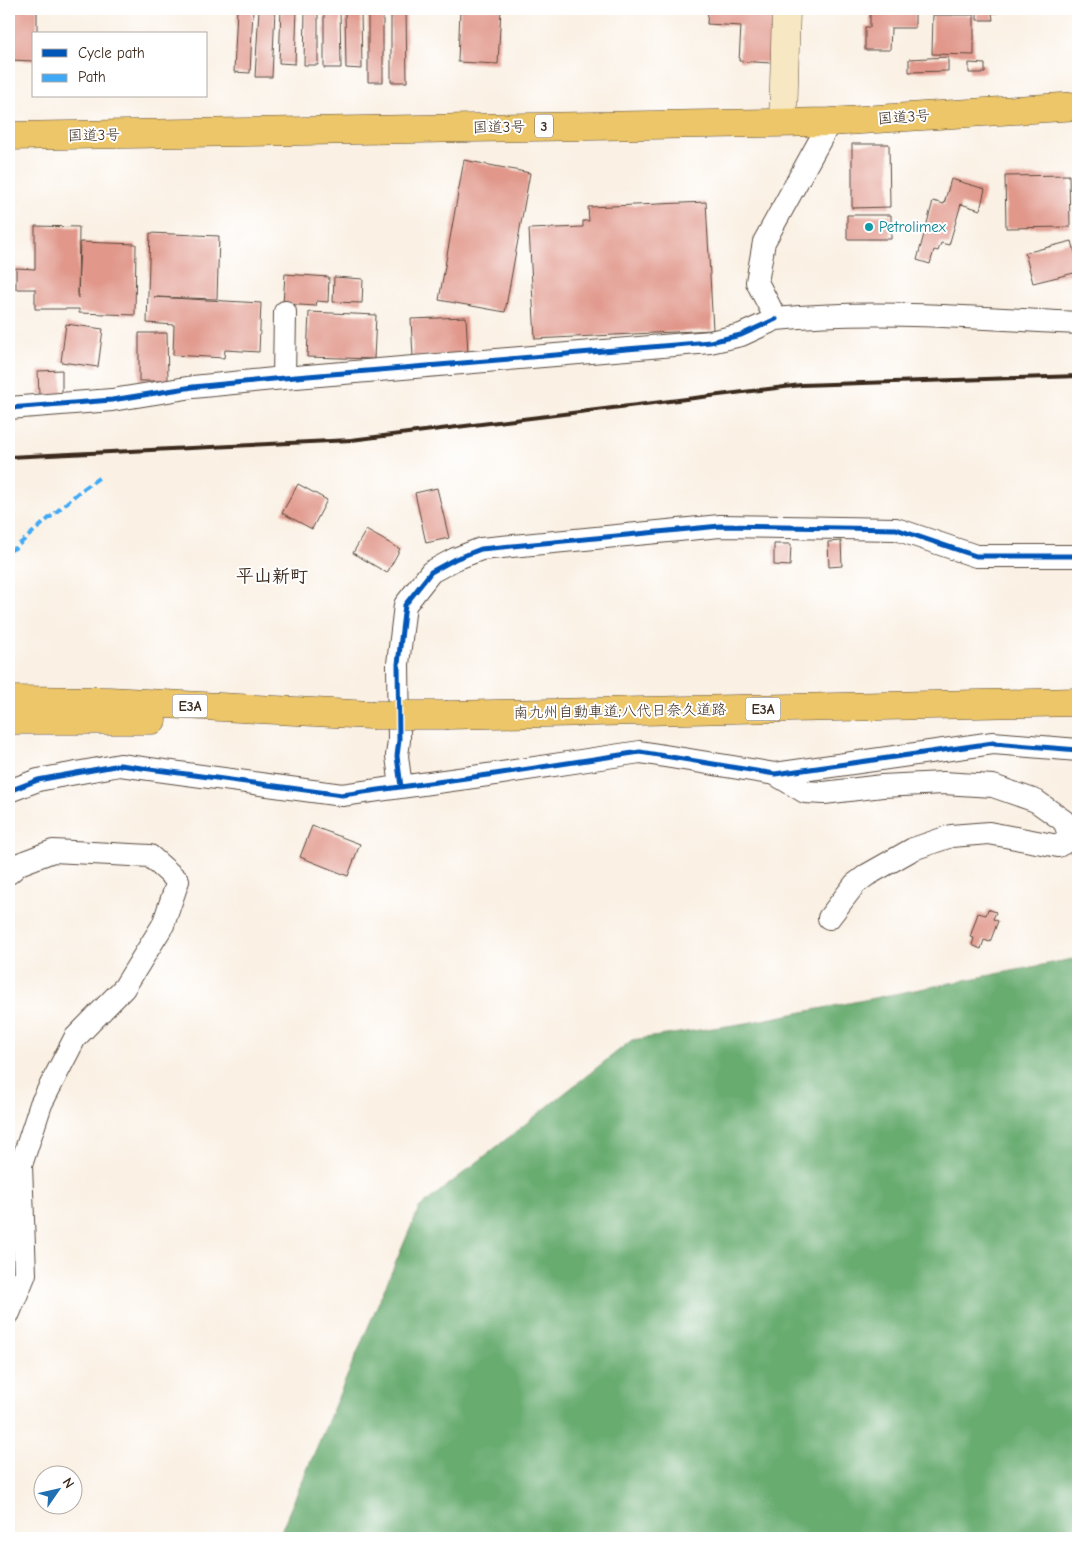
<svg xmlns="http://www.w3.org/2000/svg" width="1087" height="1547" font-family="'Comic Neue','Klee One',sans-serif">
<rect width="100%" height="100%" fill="#fff"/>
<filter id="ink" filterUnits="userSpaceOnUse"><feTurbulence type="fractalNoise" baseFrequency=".02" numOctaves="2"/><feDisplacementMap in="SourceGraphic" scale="10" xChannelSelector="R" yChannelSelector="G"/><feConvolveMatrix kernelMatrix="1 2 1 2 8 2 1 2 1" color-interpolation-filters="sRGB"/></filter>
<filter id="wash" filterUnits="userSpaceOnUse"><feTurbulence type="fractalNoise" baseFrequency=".0096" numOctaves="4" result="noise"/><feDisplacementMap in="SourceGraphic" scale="20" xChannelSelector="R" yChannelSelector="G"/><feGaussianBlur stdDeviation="1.12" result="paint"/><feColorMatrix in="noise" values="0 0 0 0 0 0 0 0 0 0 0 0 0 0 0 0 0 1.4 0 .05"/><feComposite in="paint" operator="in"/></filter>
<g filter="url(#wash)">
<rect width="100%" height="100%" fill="#faf0e3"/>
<path fill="#68ac70" stroke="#526b47" d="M1078 958V1538H278L419 1208 632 1040 747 1023Z"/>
<g id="blocks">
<path fill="#e1988b" d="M9 9H37V34H34V61L9 60Z
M237 9H253L250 73 234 72Z
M259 9H275L272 77H255Z
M281 9H297L295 64 279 63Z
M305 9H318V65H304Z
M324 9H340L341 68H324Z
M345 9H361L362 69 346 68Z
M368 9H383V82H368Z
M391 9H406L407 82H391Z
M460 9H501L498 64 458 62Z
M708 9H774L771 63 739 61 741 26 707 24Z
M870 9H915V28H891L890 50H865V27H870Z
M935 9H996L997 13H992L993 20H977V11L935 13Z
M933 15H974V55L932 54Z
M948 57V71L909 72V59Z
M969 63 985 64V73H969Z
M852 144H889L890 207 852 208Z
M464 160 530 173 505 312 439 300Z
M1069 175 1070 227 1006 228 1005 176Z
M951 179 985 189 980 210 961 204 949 245 941 243 938 251 934 250 930 264 917 260 933 201 944 204Z
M706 202 713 330 535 339 529 229 583 227V221H589L588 207Z
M847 215H891V239H847Z
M35 226 79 227 78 298 80 242 136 244 135 315 79 313V309H35V289H16V268L35 269Z
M150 233 219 236 217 299 154 297 261 303 259 352 225 350 224 358 173 355 174 325 147 323Z
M1072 241 1078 264V272L1033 283 1025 253Z
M285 274 329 277 328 302 317 301 316 306 283 304Z
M334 277 363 279 362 303 333 302Z
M309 312 376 315 374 359 307 357Z
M466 317 468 354 413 357 411 319Z
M66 324 103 329 98 367 61 362Z
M139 333H167L168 381H139Z
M62 370V395H39L38 371Z
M298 484 327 500 312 529 282 513Z
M437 488 449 538 426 543 415 493Z
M366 530 400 549 387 573 353 553Z
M841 541 842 566 829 567 828 542Z
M774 544H791L790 566 774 565Z
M312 826 360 844 348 876 300 857Z
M988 909 996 912 993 919 998 921 990 942 984 940 981 949 972 945 974 938 970 937 978 913 986 915Z"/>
</g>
</g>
<g filter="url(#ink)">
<use href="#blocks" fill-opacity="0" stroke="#58483c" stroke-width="1"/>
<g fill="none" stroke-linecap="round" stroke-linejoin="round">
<g stroke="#58483c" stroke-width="24">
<path id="street" d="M830 122 764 242 757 282 776 319C876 309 978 318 1078 323
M284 378 285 312
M9 408 112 400 193 387 284 378 710 342 741 335 776 319
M775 774 805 792 824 793 882 786 943 783 993 786 1036 801 1064 821 1069 834V840L1058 846 989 833 951 836 913 849 867 875 855 884 829 918
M401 787 397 756 399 740 398 664 405 605 431 572 455 559 481 549 720 526 896 529 976 556H1078
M9 791 38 780 120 765 342 795 495 774 640 752 775 774 993 743 1078 750
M9 873 19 864 53 851 150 856 178 881 163 925 124 988 75 1038 41 1104 21 1165 25 1274 9 1313"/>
</g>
<g stroke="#58483c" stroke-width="29">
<path id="secondary" d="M783 122 786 9"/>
</g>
<g stroke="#58483c" stroke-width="29">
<path id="highway" d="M9 136 830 122 1078 106
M9 700 109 701 371 715
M448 715 1078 702
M9 720H152"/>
</g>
<use href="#street" stroke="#fff" stroke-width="22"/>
<use href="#secondary" stroke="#f7e8c3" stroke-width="28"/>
<use href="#highway" stroke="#ecc669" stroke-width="28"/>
<path stroke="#3b2a1e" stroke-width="4" d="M9 457 351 440 801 385 1078 376"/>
<g stroke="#58483c" stroke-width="29" stroke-linecap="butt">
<path id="highway-bridge" d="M371 715H448"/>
</g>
<use href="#highway-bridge" stroke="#ecc669" stroke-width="28"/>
<path stroke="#3fa9f5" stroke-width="4" stroke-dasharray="8 4" stroke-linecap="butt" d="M9 551 15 548 79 492 100 477"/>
<g stroke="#fff" stroke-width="8">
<path id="cycleway" d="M9 408 112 400 193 387 284 378 710 342 741 335 776 319
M401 787 397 756 399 740 398 664 405 605 431 572 455 559 481 549 720 526 896 529 976 556H1078
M9 791 38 780 120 765 342 795 495 774 640 752 775 774 993 743 1078 750"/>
</g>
<use href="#cycleway" stroke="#0057b8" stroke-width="5"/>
</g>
</g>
<circle fill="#0f9aa8" stroke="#fff" stroke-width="2" cx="869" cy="227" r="5"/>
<g text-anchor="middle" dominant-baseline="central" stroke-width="4" stroke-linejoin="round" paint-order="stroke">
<g fill="#fff" stroke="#766a62" stroke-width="1">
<rect x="535" y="114.5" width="18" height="23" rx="4"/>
<rect x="172.5" y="694.5" width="35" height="23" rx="4"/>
<rect x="745.5" y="697.5" width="35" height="23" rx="4"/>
</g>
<g font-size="14" font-weight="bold" fill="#3b2a1e">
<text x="544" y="126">3</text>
<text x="190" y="706">E3A</text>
<text x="763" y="709">E3A</text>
</g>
<g font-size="15" fill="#3b2a1e" stroke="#fff">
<text transform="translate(904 117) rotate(-4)">国道3号</text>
<text transform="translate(499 127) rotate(-1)">国道3号</text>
<text transform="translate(94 135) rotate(-1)">国道3号</text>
<text transform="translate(620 711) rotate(-1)">南九州自動車道;八代日奈久道路</text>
</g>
<g font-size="15" fill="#0d838f" stroke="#fff" text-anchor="start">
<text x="879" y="227">Petrolimex</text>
</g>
<g font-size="18" font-weight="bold" fill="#3b2a1e" stroke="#fff">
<text x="272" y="576">平山新町</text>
</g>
</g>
<rect width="1087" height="1547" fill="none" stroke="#fff" stroke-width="30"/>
<rect x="32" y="32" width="175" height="65" fill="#ffffff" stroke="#b1aaa5"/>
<rect x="42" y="49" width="25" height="8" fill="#0057b8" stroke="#b1aaa5"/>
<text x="78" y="58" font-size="15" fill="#3b2a1e">Cycle path</text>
<rect x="42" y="74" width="25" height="8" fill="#3fa9f5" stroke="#b1aaa5"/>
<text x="78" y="82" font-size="15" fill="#3b2a1e">Path</text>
<g transform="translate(58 1490) rotate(56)"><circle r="24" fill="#ffffff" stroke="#b1aaa5"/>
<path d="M0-4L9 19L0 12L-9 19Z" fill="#1f6fb2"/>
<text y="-8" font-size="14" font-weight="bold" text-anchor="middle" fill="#3b2a1e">N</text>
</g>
</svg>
